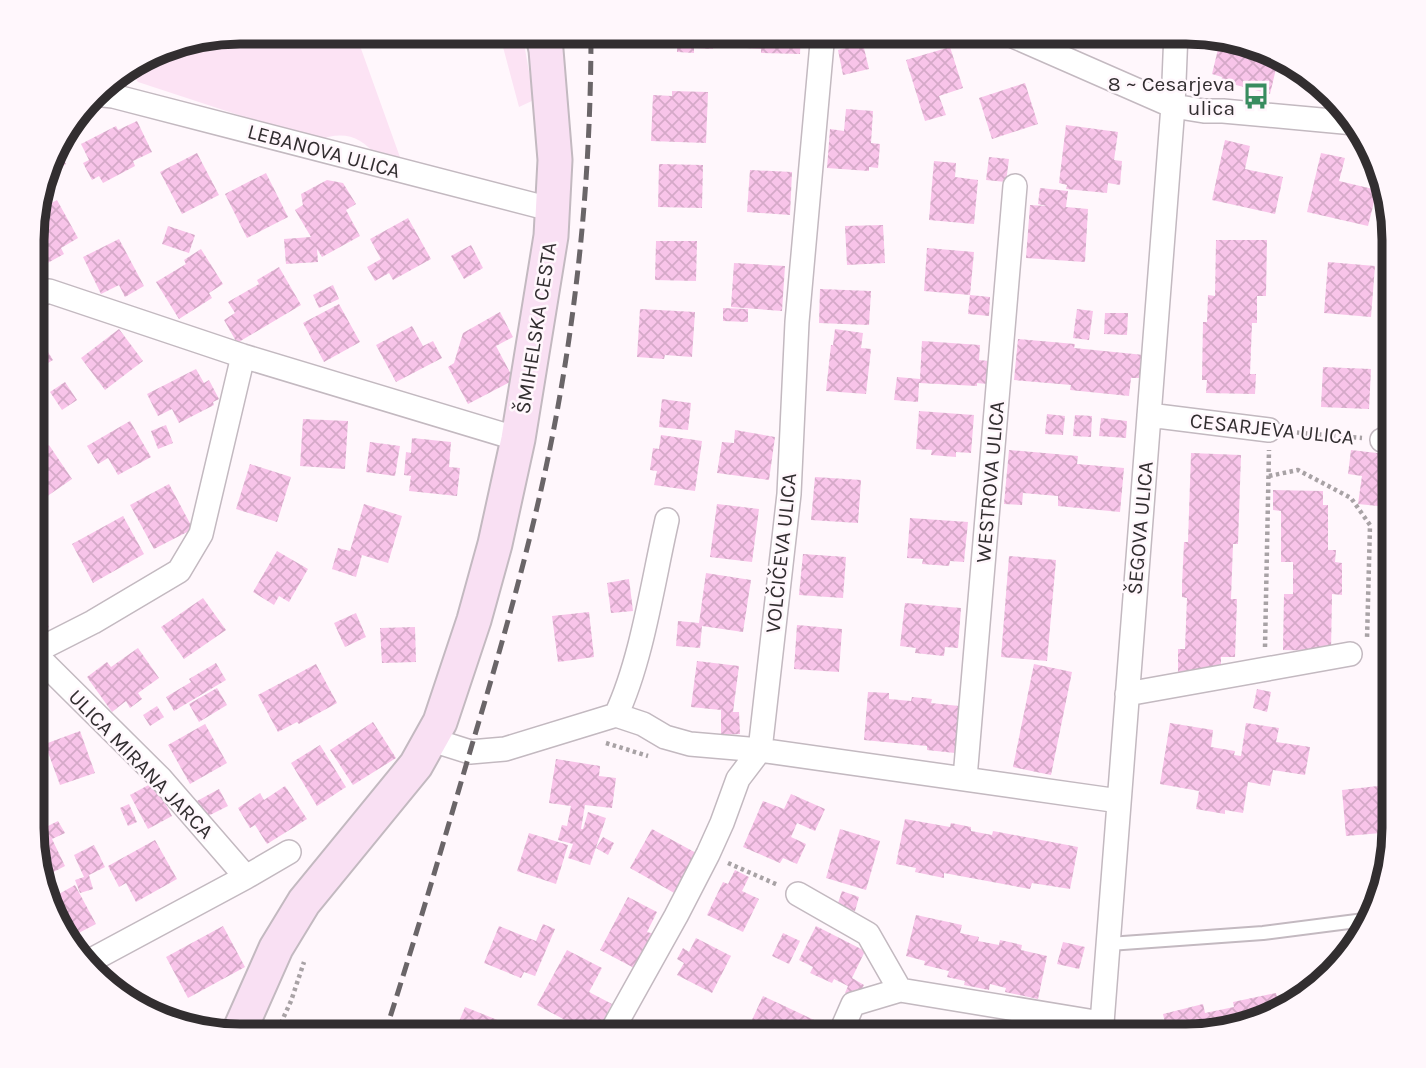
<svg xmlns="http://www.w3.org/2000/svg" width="1426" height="1068" font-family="Karla,sans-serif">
<defs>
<pattern id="building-cross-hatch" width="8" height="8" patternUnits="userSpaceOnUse" patternTransform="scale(1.75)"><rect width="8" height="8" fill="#f8c4e9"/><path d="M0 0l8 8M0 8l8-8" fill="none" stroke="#d5a9c8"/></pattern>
</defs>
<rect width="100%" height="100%" fill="#fff7fc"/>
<path fill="#fce3f4" d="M240 32H355L401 160 377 157C362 136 341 130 318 141L138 82 132 74 125 70 173 43Z
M499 32H522L534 100 519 107Z"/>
<path fill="url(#building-cross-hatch)" d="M653 32H714L713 49 694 48V53L677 52V47L653 46Z
M747 32H801L800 54 761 53V49L746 48Z
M1083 32H1146V46L1082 43Z
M1221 37 1266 47 1279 56 1270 94 1221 81 1222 77 1212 74Z
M863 44 869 69 843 75 838 50Z
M950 47 963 88 939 96 946 115 925 121 906 60Z
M1025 83 1038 124 992 139 979 98Z
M672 91 708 92 706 143 651 141 653 95 672 96Z
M846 109 873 111 871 143 880 144 878 168 869 167V171L827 168 830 129 844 131Z
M137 121 152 152 133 161 135 166 103 183 99 176 92 180 83 163 89 160 81 144 116 126 118 130Z
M1066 125 1118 132 1114 160 1122 161 1120 185 1108 183 1107 193 1066 189 1067 185 1059 183Z
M1225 140 1250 146 1245 169 1283 177 1275 214 1212 200Z
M56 146 66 164 46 175Z
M197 153 219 195 182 214 160 172Z
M1321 153 1345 158 1339 181 1377 190 1368 226 1307 212Z
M989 157 1009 159 1006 182 986 180Z
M934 161 956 163 955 177 978 180 974 224 929 220Z
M659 164 703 165 702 208 658 207Z
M750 170 792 172 790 215 747 212Z
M266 173 288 217 247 238 225 194Z
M327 180 343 183 356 204 346 210 360 236 322 257 317 249 318 262 286 264 284 239 311 237 295 210 303 205 301 194Z
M1040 188 1068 191 1066 207 1088 209 1085 262 1026 258 1030 205 1047 206 1038 204Z
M57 200 78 238 61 248 64 254 33 271V213Z
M408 218 431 259 393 280 389 273 375 281 367 267 381 259 370 239Z
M883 225 885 263 847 265 845 226Z
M168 226 195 235 189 253 162 244Z
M119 239 144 286 125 297 119 285 101 294 83 257Z
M1216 240H1267L1266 296H1257V323H1252L1250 374H1256L1255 394 1206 393 1207 380H1202L1203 322H1207L1208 295 1215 296Z
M656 241H697L696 281 655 280Z
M471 245 483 268 464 279 451 256Z
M927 248 974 252 970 295 990 297 989 316 968 314 970 295 924 291Z
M201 249 223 284 209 293 212 298 179 319 156 282 186 264 184 260Z
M1328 262 1375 266 1371 317 1324 313Z
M734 263 785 266 782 311 731 307Z
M279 267 301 305 237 343 224 320 235 313 228 302 259 284 257 280Z
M333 285 339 299 319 308 313 295Z
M820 289 871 291 869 325 819 323Z
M339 304 360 342 324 362 303 323Z
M723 308 748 309V322L723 321Z
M640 309 695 312 692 357 665 355 664 359 637 357Z
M1077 309 1093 311 1089 340 1073 338Z
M500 312 513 337 496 346 514 380 468 404 448 367 454 363 463 333Z
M1105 313H1128L1127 335 1104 334Z
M412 326 423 346 433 341 442 358 396 382 376 345Z
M33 328 53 360 33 372Z
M119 329 143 361 105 390 81 358Z
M835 329 863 333 861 348 871 349 866 394 826 391 831 345H833Z
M1018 339 1075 344 1074 348 1144 355 1142 378H1131L1129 396 1070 390 1071 385 1014 380Z
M922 341 980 345 979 360 989 361 987 384 977 383V386L919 383 918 402 894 400 897 377 920 379Z
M1323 367 1371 369 1369 409 1321 407Z
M196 369 204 383 209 380 219 399 213 402 214 405 179 423 172 409 158 416 147 394Z
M65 382 77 400 62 410 50 392Z
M1393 386H1394V422L1389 421Z
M662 399 691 403 688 430 659 427Z
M919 411 974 415 971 453 956 452V457L931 455 932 450 916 449Z
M1047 414 1065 416 1063 435 1045 434Z
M1075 415 1092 416 1091 437 1073 436Z
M1101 418 1127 421 1126 438 1099 436Z
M303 419 348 421 345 469 300 466Z
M130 421 151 457 118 475 108 458 98 464 87 446Z
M166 425 173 443 158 449 151 431Z
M735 430 775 437 769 480 717 473 722 442 734 443Z
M661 435 702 441 695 491 654 485 657 471 650 470 653 448 659 449Z
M412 438 451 442 449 467 460 468 457 496 409 491 411 476 404 475 406 452 411 453Z
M370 442 400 446 395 476 366 472Z
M49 445 72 479 33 506V456Z
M1009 450 1078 456 1077 464 1124 468 1120 512 1058 506V496L1023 493 1022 505 1004 504Z
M1351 450 1394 455V518L1387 517 1388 507 1358 504 1362 476 1348 474Z
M1191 453 1241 455 1238 544H1233L1231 599H1237L1235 657H1221V673L1178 674V649H1185L1187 598 1182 597V585L1184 542H1188Z
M250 464 291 477 277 522 236 509Z
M815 477 861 480 858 523 811 520Z
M169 484 193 529 154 549 130 505Z
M1273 490 1323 491V505H1328V550H1336L1335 562 1342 563V595L1332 594 1331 651 1283 650 1284 594H1293V562H1281V511L1273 510Z
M364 504 402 516 388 563 362 555 356 577 332 569 338 548 350 551Z
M717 504 759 509 752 562 710 557Z
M123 516 144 554 93 583 72 544Z
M910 518 968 522 964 562 950 561 949 566 936 565 922 564 923 559 907 558Z
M277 551 308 569 289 602 279 596 274 605 253 592Z
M803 554 846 557 843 598 799 595Z
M1009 556 1056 560 1047 661 1001 657Z
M706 573 751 580 743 632 702 626 700 648 676 646 678 621 699 623Z
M629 579 633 611 611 613 607 583Z
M33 598 49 627 32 637V604Z
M203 598 226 630 184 659 161 627Z
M905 603 961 608 958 648 945 647 944 656 915 653 916 648 900 646Z
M589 612 594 657 558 662 552 616Z
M356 613 366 637 345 647 334 623Z
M797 625 842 629 839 672 794 669Z
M415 627 416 662 382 663 380 628Z
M138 648 159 678 138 693 142 699 130 708 126 701 112 712 87 677 107 662 111 667Z
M697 661 739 666 733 712H739L740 734 721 735V710L691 707Z
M216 663 226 680 174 711 166 697 191 682 189 679Z
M316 664 337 703 299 724 297 722 278 732 258 695Z
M1034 664 1072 672 1051 775 1013 767Z
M217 688 227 705 199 722 189 704Z
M1257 689 1271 692 1267 712 1253 708Z
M868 692 889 693V699L911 701 912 697 932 699 931 703 959 706 955 753 927 750V746L864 740Z
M157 706 164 717 150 726 143 715Z
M373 722 396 758 353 785 330 750Z
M1170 723 1213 730 1211 747 1235 751 1234 755 1241 756 1246 723 1279 728 1276 742 1310 747 1305 775 1273 770 1270 786 1248 782 1243 813 1225 810V814L1196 809 1199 791 1160 784Z
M205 724 227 763 190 784 168 745Z
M80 731 95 773 60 785 45 744Z
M320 745 346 787 317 806 291 763Z
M556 759 600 766 599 776 616 778 612 808 585 805 581 829H583L588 812 606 818 590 865 568 858 573 844 558 840 562 825 567 826 571 806 549 803Z
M154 782 172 816 148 829 130 795Z
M285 786 307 819 267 844 255 825 250 828 238 808 260 793 264 800Z
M1378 786V791L1394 789V835L1381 836V833L1346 836 1342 790Z
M219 789 228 806 206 817 197 801Z
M791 794 825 809 815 831 797 823 791 837 806 844 797 864 783 858 780 863 743 847 763 801 784 809Z
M129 804 137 822 128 826 120 808Z
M905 819 950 827 951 823 971 827V831L992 835 993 831 1078 847 1070 889 1032 883 1030 889 944 873V878L915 872 916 868 896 864Z
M58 821 65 833 52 839 65 866 42 878 32 842V834Z
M652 829 698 854 676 894 630 868Z
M840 829 880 841 866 890 826 878Z
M529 833 568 845 556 884 517 871Z
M603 837 614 843 608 855 596 848Z
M155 840 177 879 136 902 126 883 119 887 108 866Z
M94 845 105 867 89 875 93 889 80 893 75 880 84 877 74 855Z
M735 870 749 877 742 891 759 899 743 932 707 915 723 882 728 884Z
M75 885 96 924 67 939 53 921 48 900Z
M842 891 859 897 855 911 837 906Z
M628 897 657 912 647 932 654 934 636 969 600 950Z
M916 915 962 925 960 933 979 937 978 941 999 945 1000 940 1022 945 1021 950 1047 956 1038 999 1005 992 1006 988 990 984 989 990 964 985 965 981 947 977 949 971 924 965 925 961 906 956Z
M543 924 555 929 535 976 524 972 521 978 484 963 499 926 536 941Z
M223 926 245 967 188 998 166 957Z
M816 926 865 951 852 978 864 985 857 998 845 993 848 986 834 979 832 983 810 973 813 967 799 960Z
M783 933 800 941 789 964 772 956Z
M696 938 731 956 712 993 677 975 684 963 677 959 683 948 689 952Z
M1063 942 1085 947 1079 969 1057 964Z
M567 950 602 968 589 992 612 1004 595 1036 537 1005Z
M121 986 127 1000 112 991Z
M1305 991 1306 994 1278 1015 1186 1036H1164L1162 1028 1166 1027 1163 1014 1203 1004 1205 1013 1234 1007 1233 1002 1276 993 1277 997Z
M763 996 827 1026 823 1036H760L764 1028 751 1022Z
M465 1007 500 1021 494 1036H453Z
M549 1028 564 1036H544Z"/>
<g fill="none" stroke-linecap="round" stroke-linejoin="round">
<g stroke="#c3b9c0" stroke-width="16">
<path id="lane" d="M1109 944 1263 933 1372 919"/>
</g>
<g stroke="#c3b9c0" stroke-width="26">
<path id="street" d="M1004 32 1173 106 1204 111H1223L1354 123
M94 94 113 96 554 210
M33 297 49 291 243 356 518 439
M1149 415 1269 430
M1382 440 1394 441
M32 653 93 622 179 571 201 534 243 356
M34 653 161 779 246 877
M1127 694 1350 654
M616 715C642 660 653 581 667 520
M429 739 470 752 505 749 616 715 643 724 665 737 690 744 760 750 1119 801
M965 778 1015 186
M798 894 868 934 900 990 1101 1023
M86 963 246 877 289 852
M609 1036 676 916 708 854 722 823 738 779 760 750 789 494 797 322 823 32
M839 1036 853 1004 900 990
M1101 1036 1173 106 1176 32"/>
</g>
<g stroke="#c3b9c0" stroke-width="37">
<path id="secondary" d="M237 1036 276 948 304 902 416 765 440 722 474 620 495 544 518 439 551 236 555 160 546 50 542 32"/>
</g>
<path stroke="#a8a2a5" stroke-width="4.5" stroke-dasharray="3.5 3.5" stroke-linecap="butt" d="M1290 432 1362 438
M1269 476 1298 470 1351 498 1370 525 1367 639
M1265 647 1269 450
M606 743 648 756
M728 863 778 885
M275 1036 291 1001 304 962"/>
<use href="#lane" stroke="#fff" stroke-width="12"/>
<use href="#street" stroke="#fff" stroke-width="23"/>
<use href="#secondary" stroke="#f9e0f3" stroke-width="33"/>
<path stroke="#6a6568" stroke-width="5" stroke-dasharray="14 7" stroke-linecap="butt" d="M384 1036C416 937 445 837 474 738 508 624 540 511 560 395 581 275 591 153 591 32"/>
</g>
<defs>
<g id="bus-bare" transform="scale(2.1)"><path d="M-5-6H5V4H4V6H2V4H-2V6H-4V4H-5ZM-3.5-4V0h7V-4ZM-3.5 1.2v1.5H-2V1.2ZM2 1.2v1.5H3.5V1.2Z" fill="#388c5f" stroke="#fff7fc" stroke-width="2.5" paint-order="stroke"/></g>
</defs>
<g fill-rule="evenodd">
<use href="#bus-bare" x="1256" y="96"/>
</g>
<g text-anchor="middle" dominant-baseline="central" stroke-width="5" stroke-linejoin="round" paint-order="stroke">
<g font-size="21" fill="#322e30" stroke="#fff7fc" text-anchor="end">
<text x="1235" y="84">8 ~ Cesarjeva<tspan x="1235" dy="24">ulica</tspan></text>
</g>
<g font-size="21" fill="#322e30" stroke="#fff7fc">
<text transform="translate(324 151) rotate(15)">LEBANOVA ULICA</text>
<text transform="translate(536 328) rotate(-81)">ŠMIHELSKA CESTA</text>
<text transform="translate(1272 429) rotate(6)">CESARJEVA ULICA</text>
<text transform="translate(990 482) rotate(-85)">WESTROVA ULICA</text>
<text transform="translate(1140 528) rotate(-85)">ŠEGOVA ULICA</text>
<text transform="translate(781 553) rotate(-84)">VOLČIČEVA ULICA</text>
<text transform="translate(141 764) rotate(46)">ULICA MIRANA JARCA</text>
</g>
</g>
<path d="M0 0H1426V1068H0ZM240 44H1186A196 196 0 0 1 1382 240V828A196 196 0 0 1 1186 1024H240A196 196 0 0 1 44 828V240A196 196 0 0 1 240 44Z" fill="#fff7fc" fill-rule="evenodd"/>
<path fill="none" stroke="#322e30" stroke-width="9" d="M240 44H1186A196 196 0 0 1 1382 240V828A196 196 0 0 1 1186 1024H240A196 196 0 0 1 44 828V240A196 196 0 0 1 240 44Z"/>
</svg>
